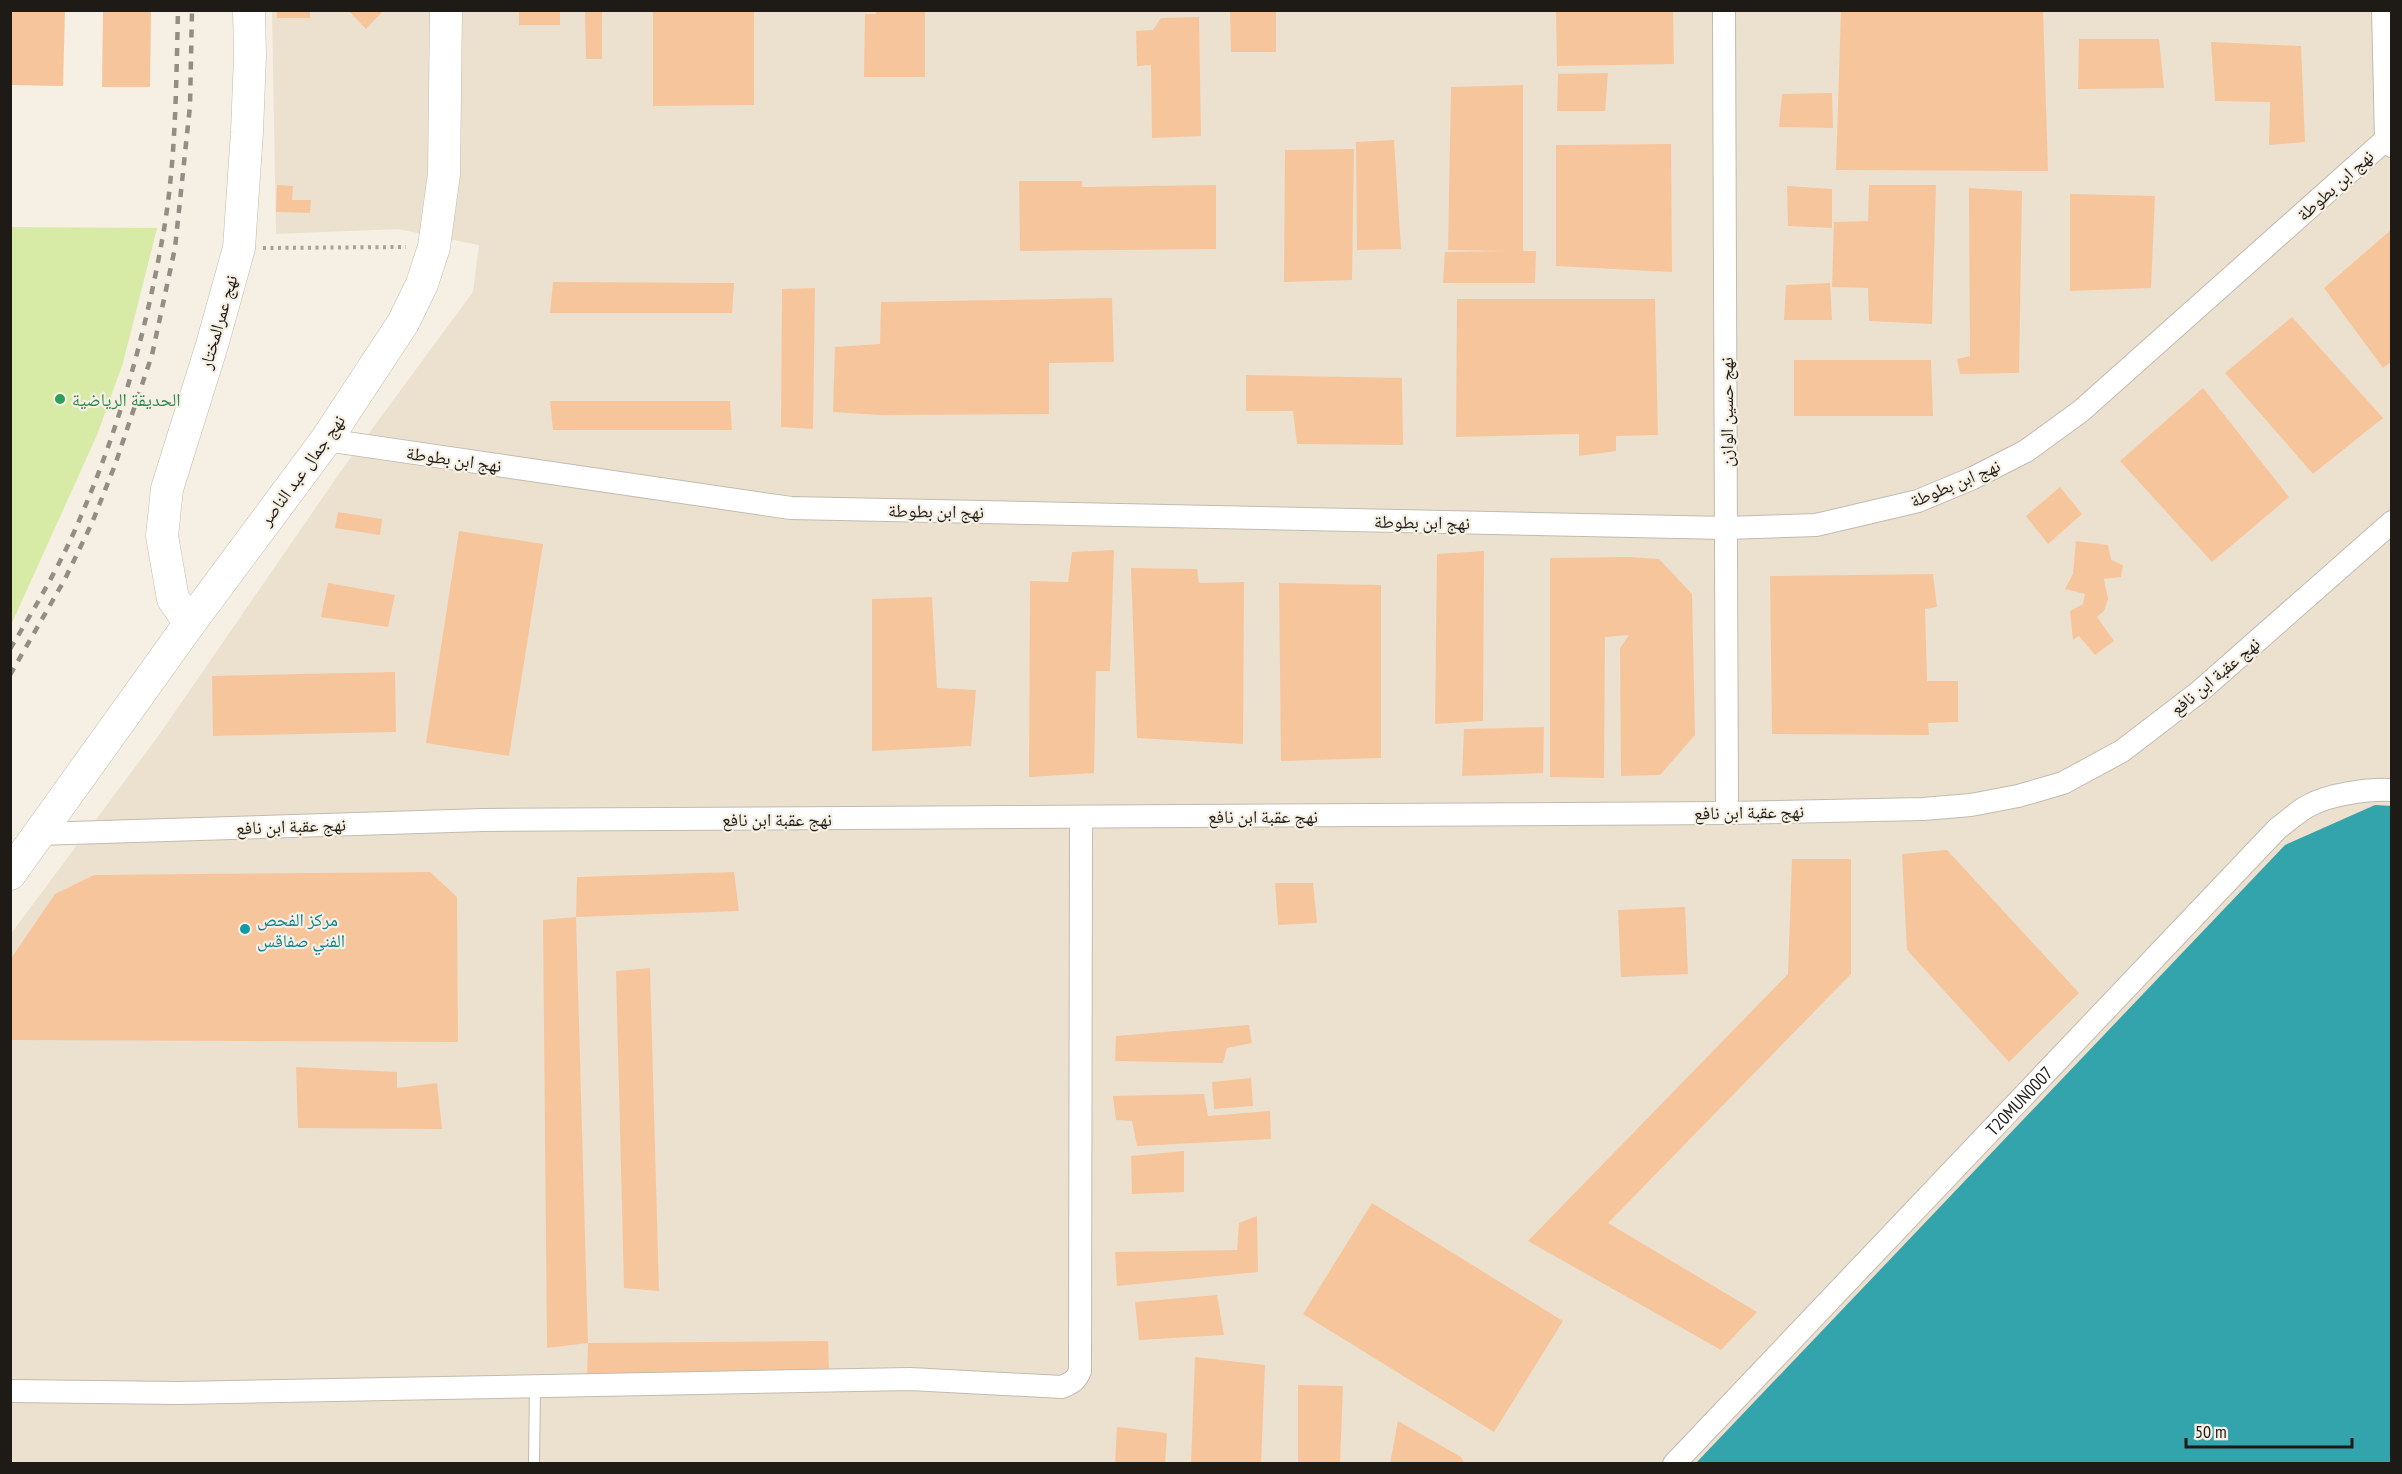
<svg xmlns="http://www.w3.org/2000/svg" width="2402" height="1474" font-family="'PT Sans Narrow','Noto Naskh Arabic',sans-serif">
<rect width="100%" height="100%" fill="#f6efe3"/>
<path fill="#ece1cf" d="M272 11H2391V780L2326 783H2391V1463H11L10 935 159 735 341 471 473 292 479 245 398 229 276 234Z"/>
<path fill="#d7eba6" d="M11 227 157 228 123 363 97 435 11 625Z"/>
<path fill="#33a3ac" d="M2375 805 2392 806 2391 1463H1696L2285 845Z"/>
<path fill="#f7c59c" d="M10 10H65L63 86 10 85Z
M103 10H151L150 87H102Z
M277 10H310V18H277Z
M348 10H384L366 29Z
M519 10H560V25H519Z
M585 10H602V59H586Z
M653 10H754V105L653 106Z
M876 10H925V77H864L865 14H876Z
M1230 10H1276V52H1231Z
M1556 10H1673L1674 64 1557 66Z
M1841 10H2043L2048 171 1836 170Z
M1199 17 1201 136 1152 138 1151 65 1137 66 1136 31 1153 30 1161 18Z
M2079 39H2159L2164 88 2078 89Z
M2211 42 2301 46 2305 142 2269 145 2270 102 2215 101Z
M1608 73 1605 111H1557L1558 74Z
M1523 85V251H1536L1535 283H1443L1445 252 1505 251 1448 250 1451 87Z
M1832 93 1833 128 1779 127 1782 94Z
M1394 140 1401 249 1357 250 1356 142Z
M1671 144 1672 272 1556 266V145Z
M1354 149 1352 280 1284 282 1285 150Z
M1019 181H1082V187L1216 185V249L1020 251Z
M277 185 293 186 292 200H311L310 213 276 212Z
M1869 185H1936L1932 324 1869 321 1868 288 1832 287 1834 222 1868 221Z
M1787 186 1832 189V228L1788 226Z
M1969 188 2022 191 2019 373 1960 374 1957 359 1970 356Z
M2070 194 2155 196 2151 288 2070 291Z
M2392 229V361L2383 368 2324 288Z
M553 282 734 283 732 313H550Z
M1830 283 1832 320H1784L1786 285Z
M815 288 813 429 781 427 782 289Z
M1112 298 1114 362 1049 363V414L879 415 833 412 835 347 880 344 881 302Z
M1457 299H1655L1658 435 1616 436V451L1579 456V434L1456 437Z
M2292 317 2383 418 2313 474 2225 373Z
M1794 360H1931L1933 416H1794Z
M1246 375 1402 378 1403 445 1297 444 1293 411H1246Z
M2203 388 2289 497 2212 562 2120 461Z
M550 401H730L732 430H553Z
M2060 487 2082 514 2048 544 2026 516Z
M338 512 382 519 380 535 335 528Z
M459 531 543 544 509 756 426 743Z
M2076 541 2108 545 2111 560 2123 565 2121 577 2104 579 2108 599 2104 611 2097 617 2114 641 2095 655 2079 636 2073 640 2070 611 2083 604 2085 594 2065 589 2073 574Z
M1114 550 1110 671H1096L1094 773 1029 777 1030 581 1068 582 1072 552Z
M1484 551 1483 721 1435 724 1437 554Z
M1630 557 1659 559 1692 594 1695 735 1660 775 1621 776 1620 648 1629 635 1605 637 1604 778 1550 777V558Z
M1131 568 1197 569 1199 583 1244 582 1243 744 1137 738Z
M1933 574 1937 607 1925 609 1927 681H1958V722L1928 723 1929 735 1772 734 1770 576Z
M328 583 395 595 388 627 321 617Z
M1279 583 1381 585V758L1281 761Z
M932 597 937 688 976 690 971 746 872 751V599Z
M395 672 396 732 213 736 212 676Z
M1544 727 1543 773 1462 776 1464 729Z
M1947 850 2079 993 2009 1062 1907 950 1902 854Z
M1792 859H1851V974L1608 1223 1757 1312 1721 1350 1528 1241 1788 974Z
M430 872 457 897 458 1042 10 1040V960L55 894 94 875Z
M734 872 739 911 576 917 588 1343 547 1348 543 920 576 917 577 877Z
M1275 883H1313L1317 923 1278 925Z
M1685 907 1688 974 1621 977 1618 910Z
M650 968 659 1291 624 1288 616 971Z
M1249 1025 1252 1043 1227 1048 1223 1063 1115 1061 1116 1036Z
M296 1067 397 1072V1088L437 1083 442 1129 298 1128Z
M1251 1078 1253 1106 1214 1109 1212 1082Z
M1204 1094 1208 1116 1270 1111 1271 1139 1137 1146 1132 1121 1116 1120 1113 1096Z
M1184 1151V1192L1132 1194 1131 1156Z
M1372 1203 1563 1321 1494 1432 1303 1314Z
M1257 1216 1258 1272 1117 1286 1115 1252 1237 1250 1239 1223Z
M1217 1295 1224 1335 1139 1340 1135 1302Z
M828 1341 829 1370 587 1375 588 1343Z
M1195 1357 1265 1365 1261 1464H1191Z
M1298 1385 1343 1386 1340 1464H1298Z
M1398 1421 1461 1457 1465 1464H1390Z
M1117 1427 1167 1433 1165 1464H1115Z"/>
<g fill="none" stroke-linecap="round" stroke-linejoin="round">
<g stroke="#c1bbaf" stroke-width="12">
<path id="lane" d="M534 1464 535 1386"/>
</g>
<g stroke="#c1bbaf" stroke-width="24">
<g id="street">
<path d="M1724 10 1727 813"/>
<path d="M2383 10 2386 139 2392 146"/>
<path d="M326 440 791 508 1726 528 1816 525 1918 501 1973 478 2026 451 2081 411 2392 134"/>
<path d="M38 834 483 820 1727 813 1923 809 1971 805 2018 796 2063 783 2122 751 2199 692 2392 522"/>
<path d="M10 1391 179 1393 910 1379 1062 1387C1071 1383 1076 1381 1080 1371L1081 818"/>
<path id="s1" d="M1674 1464 2278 828C2288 821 2297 812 2308 806 2329 794 2368 789 2392 790"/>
</g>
</g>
<g stroke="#c1bbaf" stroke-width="33">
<path id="secondary" d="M190 623 173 599 162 536 167 489 212 345 239 248 247 132 250 56 249 10
M10 874 190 623 326 440 403 323 422 284 434 247 444 174 446 10"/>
</g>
<path stroke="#a7a198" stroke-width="4" stroke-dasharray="3 4.5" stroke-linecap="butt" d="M263 248 406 247"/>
<use href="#lane" stroke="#fff" stroke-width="10"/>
<use href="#street" stroke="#fff" stroke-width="22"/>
<use href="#secondary" stroke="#fff" stroke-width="32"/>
<path stroke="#928d85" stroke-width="4.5" stroke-dasharray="8 8" stroke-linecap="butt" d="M10 649C36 606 62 562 81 516 118 430 144 339 161 246 176 169 176 89 178 10
M10 675 65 579 92 523 115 465 152 355 175 248 190 106 192 10"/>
</g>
<circle fill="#2e9e5b" stroke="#f6efe3" stroke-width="2" cx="60" cy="399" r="6"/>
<circle fill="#0f9aa8" stroke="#f6efe3" stroke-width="2" cx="245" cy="929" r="6"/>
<g text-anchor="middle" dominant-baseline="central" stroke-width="4.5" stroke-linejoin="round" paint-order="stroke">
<g font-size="18" fill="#1e1b17" stroke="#f6efe3">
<text transform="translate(2335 185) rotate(-42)">نهج ابن بطوطة</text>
<text transform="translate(218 322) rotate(-74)">نهج عمرالمختار</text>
<text transform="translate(1726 412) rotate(-90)">نهج حسين الوازن</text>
<text transform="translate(454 459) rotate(8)">نهج ابن بطوطة</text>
<text transform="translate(302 470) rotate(-54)">نهج جمال عبد الناصر</text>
<text transform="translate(1955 483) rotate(-23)">نهج ابن بطوطة</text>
<text transform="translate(936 511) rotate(1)">نهج ابن بطوطة</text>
<text transform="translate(1422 522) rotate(1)">نهج ابن بطوطة</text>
<text transform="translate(2215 676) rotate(-40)">نهج عقبة ابن نافع</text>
<text transform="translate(1749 812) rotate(-1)">نهج عقبة ابن نافع</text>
<text x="1263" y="816">نهج عقبة ابن نافع</text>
<text x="777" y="819">نهج عقبة ابن نافع</text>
<text transform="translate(291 826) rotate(-2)">نهج عقبة ابن نافع</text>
<text stroke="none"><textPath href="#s1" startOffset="501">T20MUN0007</textPath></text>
</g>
<g font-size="18" fill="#27864d" stroke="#f6efe3" text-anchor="start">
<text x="72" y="399">الحديقة الرياضية</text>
</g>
<g font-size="18" fill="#0d838f" stroke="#f6efe3" text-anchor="start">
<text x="257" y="919">مركز الفحص<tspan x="257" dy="21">الفني صفاقس</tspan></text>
</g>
</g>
<rect width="2402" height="1474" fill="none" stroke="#1e1b17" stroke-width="24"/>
<path d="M2186 1438v9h166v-9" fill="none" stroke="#1e1b17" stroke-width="3"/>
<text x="2195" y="1438" font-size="18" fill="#1e1b17" stroke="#f6efe3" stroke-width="4.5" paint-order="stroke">50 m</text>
</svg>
